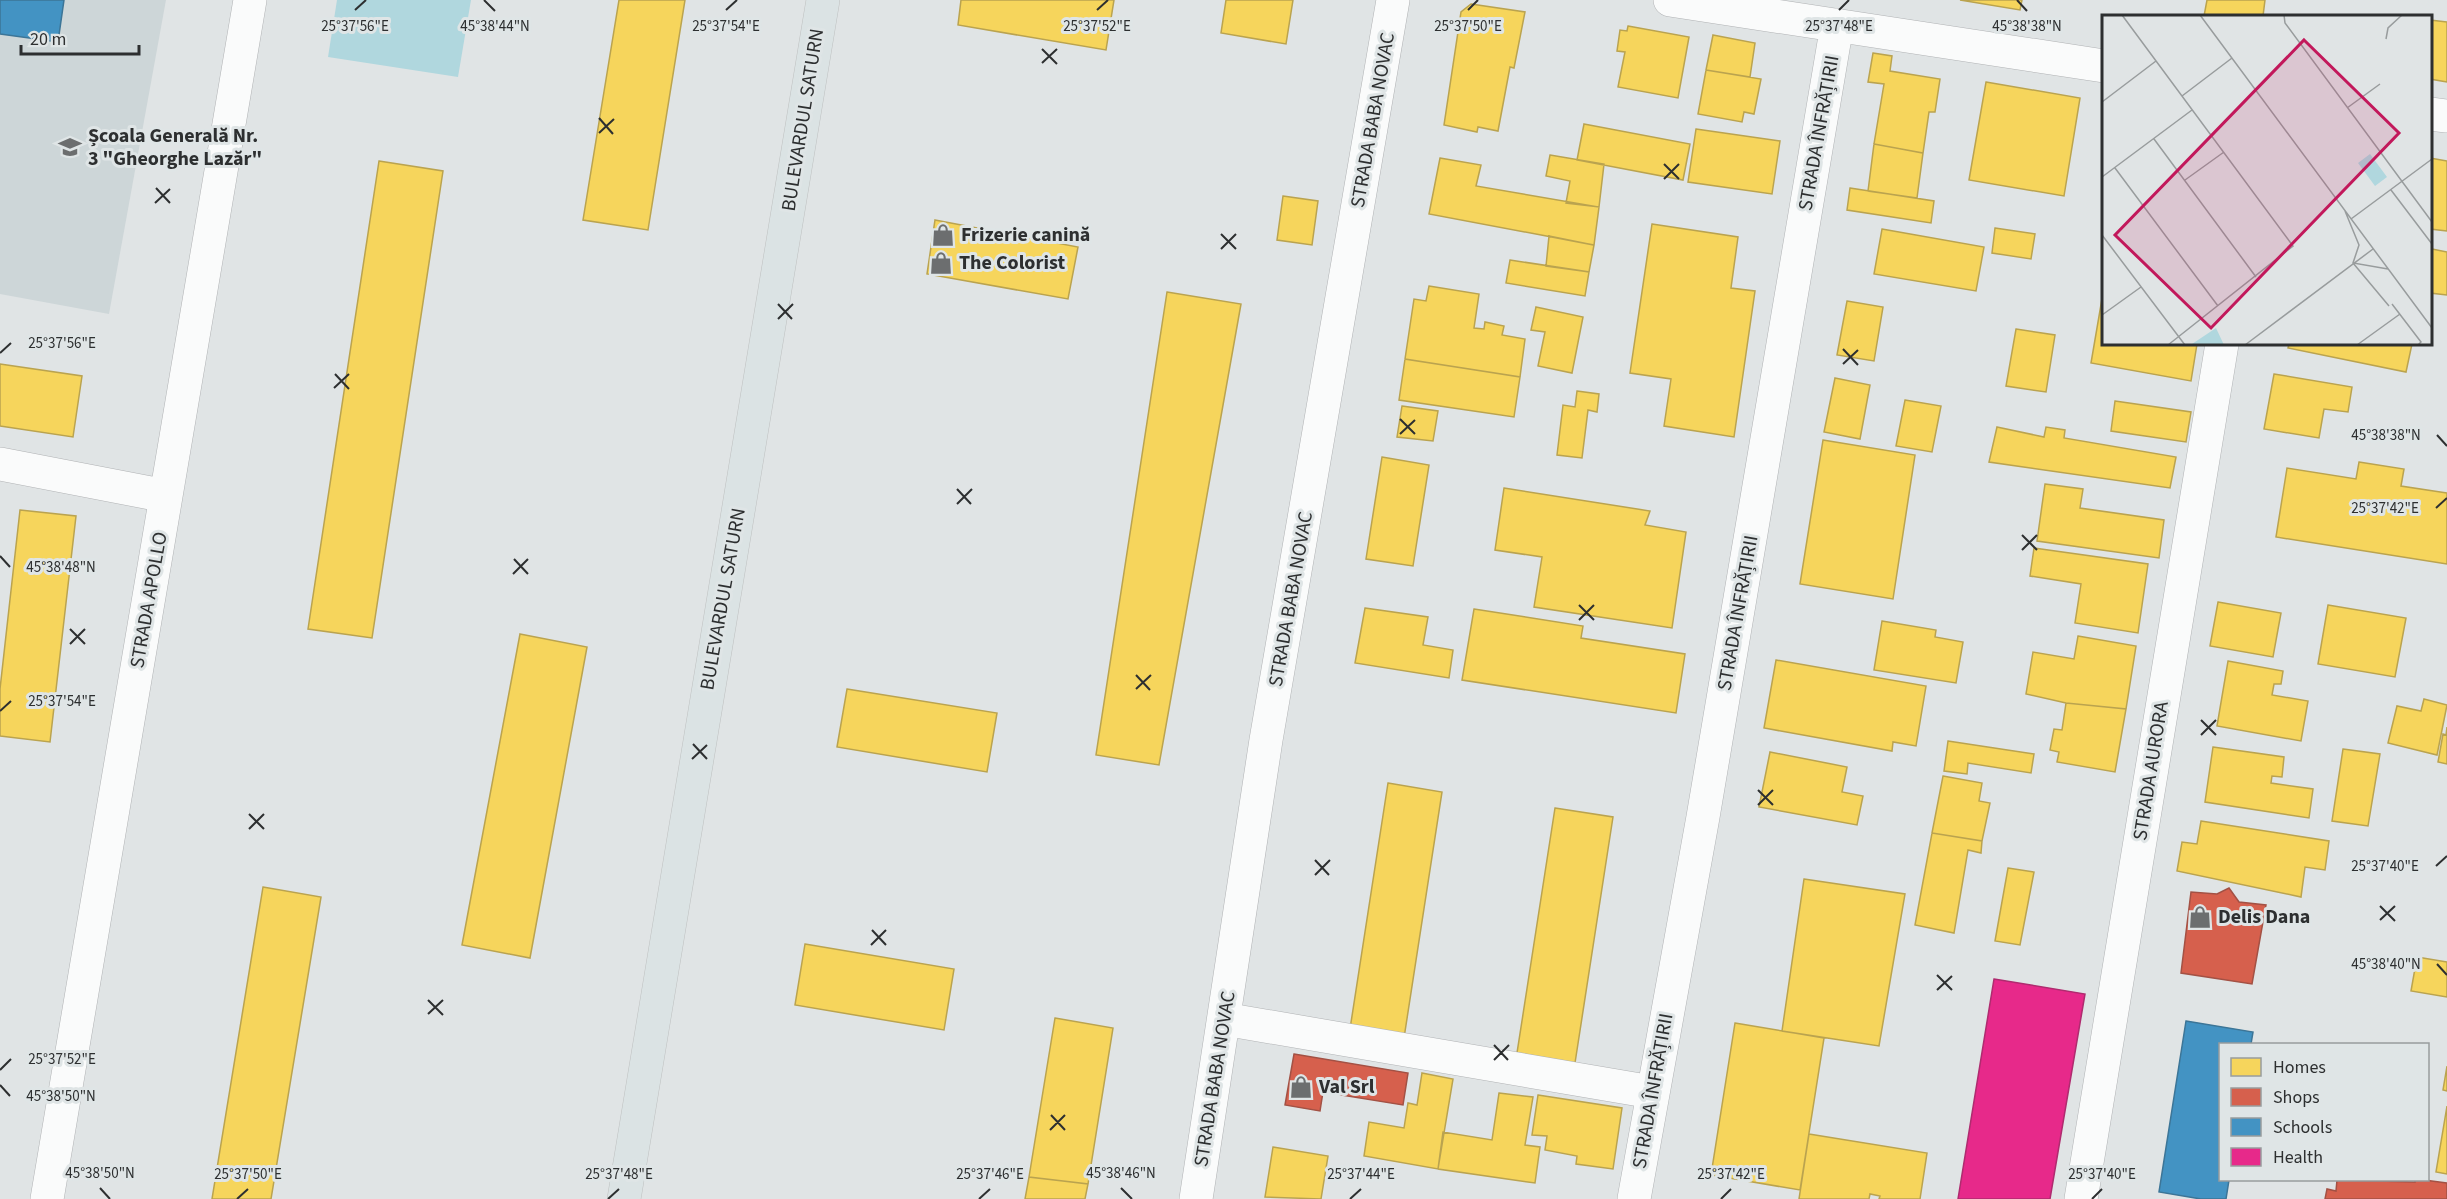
<svg xmlns="http://www.w3.org/2000/svg" width="2447" height="1199" font-family="'Source Sans 3',sans-serif">
<rect width="100%" height="100%" fill="#e0e4e5"/>
<path fill="#cdd6d8" d="M0 0H166L109 314 0 294Z"/>
<path fill="#b0d7de" d="M337 0H471L458 77 328 57Z"/>
<path fill="#f6d55c" stroke="#baa34f" stroke-width="1.5" d="M619 0H685L648 230 583 220Z
M961 0H1114L1106 50 958 25Z
M1226 0H1293L1286 44 1221 33Z
M1960 0H2022L2020 10Z
M2207 0H2265L2263 16H2204Z
M1471 4 1525 12 1514 68 1510 67 1498 131 1478 127 1477 132 1444 125 1461 12Z
M2430 20 2447 22V82L2430 79Z
M1628 26 1689 37 1678 98 1618 87 1625 52 1617 51 1620 30 1627 31Z
M1713 35 1755 43 1750 77 1706 70Z
M1873 53 1892 56 1890 71 1940 79 1935 112H1929L1923 153 1874 144 1884 84 1868 82Z
M1706 70 1761 79 1754 114 1744 112 1742 122 1698 114Z
M1986 82 2080 98 2064 196 1969 180Z
M1584 124 1690 144 1683 180 1577 160Z
M1696 129 1780 141 1772 194 1688 182Z
M1874 144 1923 153 1917 198 1868 191Z
M1550 155 1604 164 1599 207 1566 203 1570 181 1546 176Z
M1440 158 1481 165 1476 186 1599 207 1594 245 1429 214Z
M2430 158 2447 161V231L2430 229Z
M379 161 443 171 372 638 308 629Z
M1850 188 1934 201 1931 223 1847 210Z
M1283 196 1318 201 1312 245 1277 240Z
M935 220 1078 247 1068 299 927 274Z
M1652 224 1738 237 1731 288 1755 291 1734 437 1664 426 1671 379 1630 373Z
M1995 228 2035 234 2031 259 1992 253Z
M1882 229 1984 247 1976 291 1874 274Z
M1549 236 1594 245 1589 272 1546 266Z
M2432 249 2447 252V295L2430 293Z
M1510 260 1589 272 1585 296 1506 283Z
M1429 286 1479 294 1474 328 1484 329 1485 322 1504 326 1502 335 1525 339 1520 377 1405 359 1414 299 1426 301Z
M2104 287V344H2197L2191 381 2091 363Z
M1167 292 1241 304 1159 765 1096 755Z
M1847 301 1883 307 1874 361 1837 355Z
M1536 307 1583 317 1572 373 1538 366 1545 332 1531 330Z
M2016 329 2055 335 2046 392 2006 386Z
M2289 344H2412L2406 372 2288 348Z
M1405 359 1520 377 1514 417 1399 400Z
M0 364 82 376 73 437 0 426Z
M2274 374 2352 387 2348 412 2324 409 2319 438 2264 429Z
M1835 378 1870 385 1860 439 1824 432Z
M1577 391 1599 394 1597 412 1588 410 1582 458 1557 455 1563 405 1575 407Z
M1905 400 1941 406 1932 452 1896 446Z
M2115 401 2191 412 2186 442 2111 431Z
M1402 406 1438 411 1433 441 1397 437Z
M1997 427 2044 437 2046 427 2065 430 2064 438 2176 457 2170 488 1989 462Z
M1823 440 1915 455 1893 599 1800 584Z
M1382 457 1429 465 1413 566 1366 559Z
M2359 462 2404 469 2401 486 2447 493V564L2276 537 2287 468 2356 479Z
M2045 484 2083 489 2080 508 2164 520 2159 558 2037 541Z
M1504 488 1650 511 1645 525 1686 532 1672 628 1534 607 1542 557 1495 550Z
M20 510 76 516 50 742 0 736V689Z
M2034 548 2148 564 2138 633 2075 623 2081 584 2030 576Z
M2218 602 2281 613 2273 657 2210 646Z
M2328 605 2406 618 2395 677 2318 664Z
M1365 608 1428 617 1423 645 1453 650 1449 678 1355 663Z
M1474 609 1583 626 1581 638 1685 654 1676 713 1462 680Z
M1882 621 1936 630 1935 637 1963 642 1956 683 1874 670Z
M520 634 587 647 530 958 462 945Z
M2078 636 2136 646 2126 709 2066 703 2026 694 2033 652 2074 659Z
M1776 660 1926 686 1916 746 1893 742 1892 751 1764 728Z
M2228 661 2283 671 2281 684H2274L2272 695 2308 701 2301 741 2217 726Z
M847 689 997 713 987 772 837 747Z
M2424 699 2447 705 2437 755 2388 743 2397 706 2421 711Z
M2066 703 2126 709 2115 772 2057 762 2059 752 2050 750 2054 729 2062 730Z
M2447 727V764L2438 762 2443 734 2446 735Z
M1948 741 2034 754 2031 773 1968 763 1967 774 1944 771Z
M2213 747 2284 757 2282 777 2272 776 2271 783 2313 789 2309 818 2205 802Z
M2343 749 2380 754 2368 826 2332 821Z
M1770 752 1847 767 1842 792 1863 796 1857 825 1759 807Z
M1943 776 1982 783 1979 801 1990 803 1982 841 1932 833Z
M1388 783 1442 792 1404 1038 1350 1029Z
M1555 808 1613 817 1575 1063 1517 1053Z
M2201 821 2329 841 2325 870 2305 867 2301 897 2177 871 2182 842 2197 844Z
M1932 833 1982 841 1981 853 1968 850 1954 933 1915 925Z
M2008 868 2034 872 2020 945 1995 941Z
M1804 879 1905 894 1879 1046 1782 1031Z
M263 887 321 897 271 1199H212Z
M805 944 954 969 944 1030 795 1005Z
M2417 957 2447 962V997L2411 991Z
M1055 1018 1113 1028 1088 1184 1029 1177Z
M1735 1023 1824 1038 1800 1190 1711 1175Z
M2447 1066V1091L2443 1090Z
M1422 1073 1453 1079 1438 1169 1364 1156 1369 1122 1404 1128 1408 1103 1417 1105Z
M1499 1093 1533 1097 1525 1145 1540 1147 1535 1183 1438 1169 1443 1132 1492 1140Z
M1538 1095 1622 1108 1613 1169 1576 1164 1577 1156 1545 1150 1547 1136 1532 1135Z
M2447 1106V1174L2436 1172Z
M1809 1134 1927 1153 1920 1199H1879L1880 1196 1870 1194 1869 1199H1799Z
M1273 1147 1328 1156 1321 1199 1265 1197Z
M1029 1177 1088 1184 1085 1199H1025Z"/>
<path fill="#d6604d" stroke="#a35144" stroke-width="1.5" d="M2229 888 2239 902 2266 905 2252 984 2181 973 2191 892 2217 894Z
M1294 1054 1408 1073 1403 1105 1323 1092 1320 1111 1285 1105Z
M2337 1180 2415 1182V1180H2424L2447 1183V1199H2325L2327 1189 2336 1191Z"/>
<path fill="#4393c3" stroke="#3c7597" stroke-width="1.5" d="M0 0H64L58 42 0 34Z
M2186 1021 2253 1032 2251 1044H2220V1180H2229L2226 1199H2201L2159 1192Z"/>
<path fill="#e7298a" stroke="#af2b6f" stroke-width="1.5" d="M1994 979 2085 994 2050 1199H1958Z"/>
<g fill="none" stroke-linecap="round" stroke-linejoin="round">
<g stroke="#b0b2b4" stroke-width="34">
<path id="minor" d="M1670 0 2104 66
M2430 114 2447 116
M0 464 166 496
M1224 1019 1652 1092
M47 1199 250 0
M1196 1199 1266 740 1393 0
M1634 1199 1703 817 1837 25
M2081 1199 2222 344"/>
</g>
<g stroke="#bec0c0" stroke-width="34">
<path id="major" d="M624 1199 823 0"/>
</g>
<use href="#minor" stroke="#fafbfb" stroke-width="33"/>
<use href="#major" stroke="#dbe3e4" stroke-width="33"/>
</g>
<path fill="none" stroke="#2d2f30" stroke-width="2" d="M484 0 495 11M2017 0 2027 11M355 10 366 0M726 10 737 0M1097 10 1108 0M1468 10 1478 0M1839 10 1849 0M1042 49 1057 64M1042 63 1057 49M599 118 613 134M599 133 614 119M1664 164 1679 179M1664 179 1679 164M156 188 170 203M155 203 170 189M1221 234 1236 249M1221 249 1236 234M778 304 792 319M778 319 793 304M1843 349 1858 365M0 353 11 343M1843 364 1858 350M335 374 349 389M334 388 349 374M1400 419 1415 434M1400 434 1415 420M2437 435 2447 446M957 489 971 504M957 504 972 489M2436 508 2447 498M2022 535 2037 550M2022 550 2037 535M0 556 10 567M514 559 528 574M513 574 528 559M1579 605 1594 620M1579 620 1594 605M70 629 85 644M70 644 85 629M1136 675 1150 690M1136 689 1151 675M0 711 11 701M2201 720 2216 735M2201 735 2216 720M693 744 707 759M692 759 707 745M1758 790 1773 805M1758 805 1773 790M249 814 264 829M249 829 264 814M1315 860 1329 875M2436 866 2447 856M1315 875 1330 860M2380 906 2395 921M2380 920 2395 906M872 930 886 945M871 945 886 930M2437 964 2447 975M1937 975 1952 990M1937 990 1952 976M428 1000 443 1015M428 1014 443 1000M1494 1045 1508 1060M1494 1060 1509 1045M0 1070 11 1059M0 1085 10 1096M1051 1115 1065 1130M1050 1130 1065 1115M100 1188 110 1199M1121 1188 1132 1199M237 1199 248 1189M608 1199 619 1189M979 1199 990 1189M1350 1199 1361 1189M1721 1199 1731 1189M2092 1199 2102 1189"/>
<defs>
<g id="school-bare" transform="scale(1.8)"><path d="M0-5L7-2L0 1L-7-2ZM-4 1L0 2.5L4 1V4Q0 6-4 4Z" fill="#6c6e6f" stroke="#dfe5e6" stroke-width="2.5" paint-order="stroke"/></g>
<g id="shop-bare" transform="scale(1.8)"><path d="M-5-2.5h2.3a2.7 3.5 0 0 1 5.4 0H5L5.5 6h-11ZM-1.5-2.5h3a1.5 2.3 0 0 0-3 0Z" fill="#6c6e6f" stroke="#dfe5e6" stroke-width="2.5" paint-order="stroke"/></g>
</defs>
<g fill-rule="evenodd">
<use href="#school-bare" x="70" y="147"/>
<use href="#shop-bare" x="943" y="235"/>
<use href="#shop-bare" x="941" y="263"/>
<use href="#shop-bare" x="2200" y="917"/>
<use href="#shop-bare" x="1301" y="1087"/>
</g>
<g text-anchor="middle" dominant-baseline="central" stroke-width="6" stroke-linejoin="round" paint-order="stroke">
<g font-size="20" fill="#2d2f30" stroke="#dfe5e6">
<text transform="translate(803 120) rotate(-81)">BULEVARDUL SATURN</text>
<text transform="translate(1373 120) rotate(-80)">STRADA BABA NOVAC</text>
<text transform="translate(1819 133) rotate(-80)">STRADA ÎNFRĂȚIRII</text>
<text transform="translate(723 599) rotate(-80)">BULEVARDUL SATURN</text>
<text transform="translate(1291 599) rotate(-80)">STRADA BABA NOVAC</text>
<text transform="translate(149 600) rotate(-80)">STRADA APOLLO</text>
<text transform="translate(1738 613) rotate(-80)">STRADA ÎNFRĂȚIRII</text>
<text transform="translate(2151 771) rotate(-81)">STRADA AURORA</text>
<text transform="translate(1215 1079) rotate(-81)">STRADA BABA NOVAC</text>
<text transform="translate(1653 1091) rotate(-80)">STRADA ÎNFRĂȚIRII</text>
</g>
<g font-size="20" font-weight="bold" fill="#2d2f30" stroke="#dfe5e6" text-anchor="start">
<text x="88" y="136">Școala Generală Nr.<tspan x="88" dy="23">3 "Gheorghe Lazăr"</tspan></text>
<text x="961" y="235">Frizerie canină</text>
<text x="959" y="263">The Colorist</text>
<text x="2218" y="917">Delis Dana</text>
<text x="1319" y="1087">Val Srl</text>
</g>
</g>
<g transform="translate(2102 15)">
<rect width="330" height="330" fill="#e0e4e5"/>
<path d="M268 139 285 162 273 171 256 148ZM114 313 122 330 90 329Z" fill="#b0d7de"/>
<path fill="none" stroke="#989c9d" stroke-width="1.5" d="M20 0 191 231 66 330M98 0 330 313M182 0 183 8 330 207M284 24 286 13 300 0M80 81 130 43M0 87 54 46M245 93 278 69M52 124 154 262M13 153 116 291M0 162 90 95M83 165 122 137M289 175 330 229M243 196 257 230 251 248 286 254M249 204 330 144M0 220 83 330M251 248 287 291M290 289 319 327 316 330M0 300 39 272M143 330 271 234M255 330 298 299"/>
<path fill="#c2185b" fill-opacity="0.15" stroke="#c2185b" stroke-width="3" d="M202 25 297 118 109 313 13 220Z"/>
<rect width="330" height="330" fill="none" stroke="#2d2f30" stroke-width="3"/>
</g>
<g font-size="15" text-anchor="middle" fill="#2d2f30" stroke="#dfe5e6" stroke-width="6" stroke-linejoin="round" paint-order="stroke">
<text x="355" y="31">25°37'56"E</text>
<text x="726" y="31">25°37'54"E</text>
<text x="1097" y="31">25°37'52"E</text>
<text x="1468" y="31">25°37'50"E</text>
<text x="1839" y="31">25°37'48"E</text>
<text x="2027" y="31">45°38'38"N</text>
<text x="495" y="31">45°38'44"N</text>
<text x="62" y="348">25°37'56"E</text>
<text x="2386" y="440">45°38'38"N</text>
<text x="2385" y="513">25°37'42"E</text>
<text x="61" y="572">45°38'48"N</text>
<text x="62" y="706">25°37'54"E</text>
<text x="2385" y="871">25°37'40"E</text>
<text x="2386" y="969">45°38'40"N</text>
<text x="62" y="1064">25°37'52"E</text>
<text x="61" y="1101">45°38'50"N</text>
<text x="100" y="1178">45°38'50"N</text>
<text x="1121" y="1178">45°38'46"N</text>
<text x="248" y="1179">25°37'50"E</text>
<text x="619" y="1179">25°37'48"E</text>
<text x="990" y="1179">25°37'46"E</text>
<text x="1361" y="1179">25°37'44"E</text>
<text x="1731" y="1179">25°37'42"E</text>
<text x="2102" y="1179">25°37'40"E</text>
</g>
<rect x="2219" y="1043" width="210" height="138" fill="#dfe5e6" stroke="#989c9d" stroke-width="1.5"/>
<rect x="2231" y="1058" width="30" height="18" fill="#f6d55c" stroke="#989c9d" stroke-width="1.5"/>
<text x="2273" y="1073" font-size="18" fill="#2d2f30">Homes</text>
<rect x="2231" y="1088" width="30" height="18" fill="#d6604d" stroke="#989c9d" stroke-width="1.5"/>
<text x="2273" y="1103" font-size="18" fill="#2d2f30">Shops</text>
<rect x="2231" y="1118" width="30" height="18" fill="#4393c3" stroke="#989c9d" stroke-width="1.5"/>
<text x="2273" y="1133" font-size="18" fill="#2d2f30">Schools</text>
<rect x="2231" y="1148" width="30" height="18" fill="#e7298a" stroke="#989c9d" stroke-width="1.5"/>
<text x="2273" y="1163" font-size="18" fill="#2d2f30">Health</text>
<path d="M21 45v9h118v-9" fill="none" stroke="#2d2f30" stroke-width="3"/>
<text x="30" y="45" font-size="18" fill="#2d2f30" stroke="#dfe5e6" stroke-width="4.5" paint-order="stroke">20 m</text>
</svg>
